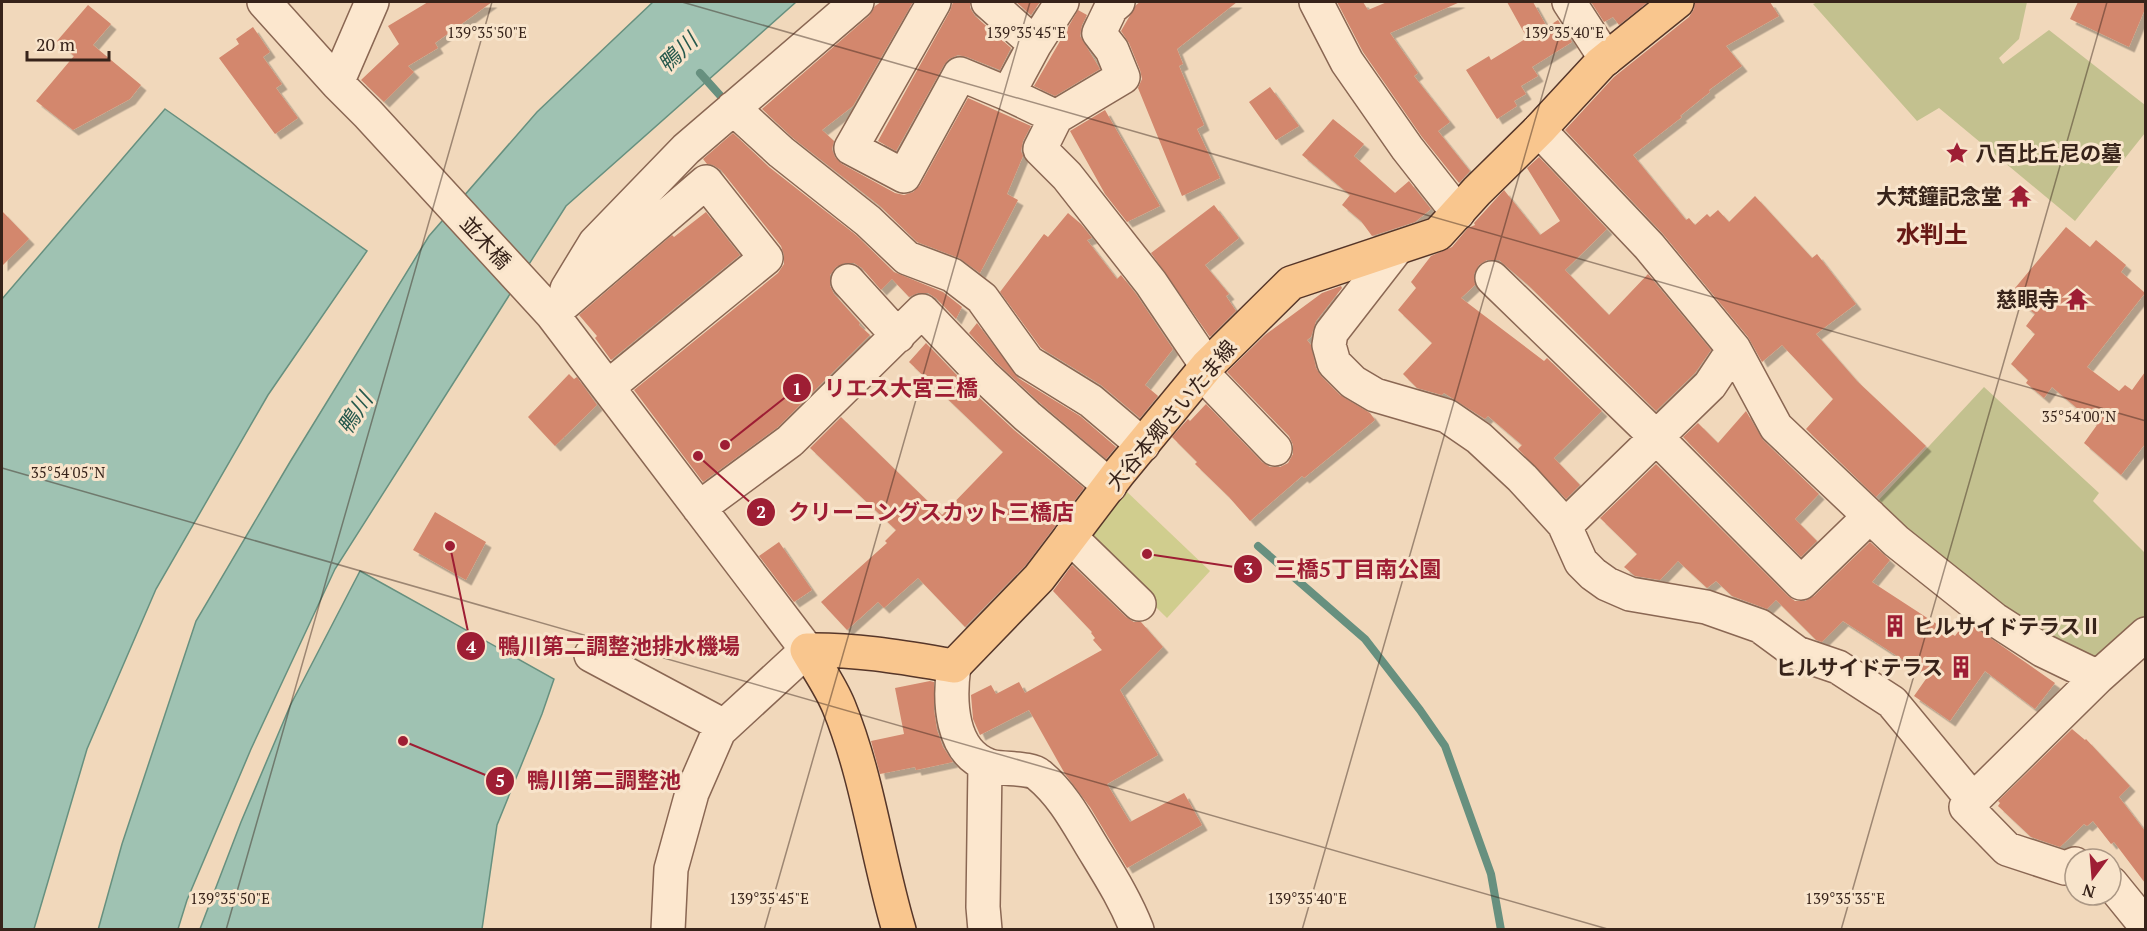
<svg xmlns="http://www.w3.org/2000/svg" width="2147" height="931" font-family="'PT Serif','Noto Sans JP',serif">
<defs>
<filter id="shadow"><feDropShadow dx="5.5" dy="5.5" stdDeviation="0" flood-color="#0004"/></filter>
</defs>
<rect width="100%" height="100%" fill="#f1d8bb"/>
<path fill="#d0cd8e" d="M1125 490 1210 571 1167 618 1085 537Z"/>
<path fill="#c3c18f" d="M1818 2H2027L2019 39 1999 58 2003 64 2049 30 2145 105V133L2075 221 1939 108 1917 121 1813 4Z
M1984 387 2099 493 2093 501 2145 553V620L2105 659 2092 658 2012 617 1968 584 1877 502Z"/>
<path fill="#9fc2b2" stroke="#67907f" stroke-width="1.5" d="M653 2H796L566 206 335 569 251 749 187 900 178 929 98 930 122 844 196 621 290 462 429 236 537 112Z
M165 109 367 251 268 395 156 589 87 749 34 929H2V299Z
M360 571 554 679 542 714 497 825 482 929H200L241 822 290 706Z"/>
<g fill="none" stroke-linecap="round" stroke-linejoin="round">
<path stroke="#67907f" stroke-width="8" d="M700 73 726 102
M1258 546 1365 639 1420 710 1445 746 1491 874 1501 930"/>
</g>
<path fill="#d3876d" filter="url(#shadow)" d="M428 2H492L435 43 438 48 408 66 414 72 384 102 361 80 399 44 388 26Z
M881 2H913L853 106 822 130 834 141 832 149 835 157 842 164 895 193 904 195 913 192 920 185 968 98 1031 126 1023 141 1021 151 1023 156 1007 194 1018 200 980 273 959 258 917 242 880 206 793 138 762 109 869 16 875 6Z
M953 2H970V8L975 16 1011 48 1000 70 967 57 958 55 949 59 944 65 896 151 878 141 950 11Z
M1016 2H1040L1031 15Z
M1140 2H1237L1177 49 1183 64 1179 66 1204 125 1197 129 1220 178 1182 196 1138 88 1142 79 1140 70 1129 43 1121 31 1136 5Z
M1337 2H1363L1368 10 1387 2H1460L1390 33 1418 73 1414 76 1450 122 1438 131 1470 171 1459 183 1422 137 1363 52Z
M1507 2H1533L1547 27 1558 20 1572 42 1532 67 1538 76 1521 86 1526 94 1514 101 1517 106 1497 119 1466 70 1489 56 1491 60 1527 38Z
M1591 2H1648L1619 25 1613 17 1604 22Z
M1695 2H1770L1779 16 1726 46 1742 66 1709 90 1710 92 1680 116 1682 117 1633 155 1686 220 1689 218 1695 225 1707 214 1710 217 1718 210 1729 222 1755 196 1812 258 1817 254 1856 304 1816 334 1857 381 1926 446 1876 497 1806 429 1833 399 1782 345 1762 362 1748 337 1663 234 1565 130 1614 77 1689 17 1694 9Z
M2078 2H2145V9L2129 47 2070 19Z
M88 5 111 24 93 45 141 85 130 99 73 130 36 101 74 56 57 41Z
M1078 10 1087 15 1082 25 1080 36 1100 69 1055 96 1034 86Z
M253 27 270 52 263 57 282 84 276 88 298 118 275 134 219 58 239 44 236 39Z
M1270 87 1299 126 1276 140 1249 102Z
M1105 110 1160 206 1127 222 1105 194 1070 131Z
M1333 119 1364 144 1354 156 1395 193 1409 181 1431 209 1415 222 1372 236 1361 221 1342 205 1350 195 1302 155Z
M733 133 769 167 856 235 894 272 943 292 962 307 956 319 936 298 928 293H918L909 297 892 279 881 290 862 268 854 263H845L836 267 830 275V286L834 294 860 323 859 325 870 335 778 427 703 482 634 390 778 273 784 264V255L781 246 721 170 713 165 707 164 703 159Z
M1539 157 1607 229 1565 270 1609 315 1648 274 1711 350 1695 373 1656 411 1527 284 1499 260H1487L1479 265 1474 274 1475 285 1461 298 1544 361 1547 358 1602 411 1554 458 1580 485 1566 499 1518 449 1522 445 1488 416 1485 419 1444 393 1442 395 1417 388 1403 374 1432 343 1398 310 1416 288 1411 282 1431 256 1452 247 1468 228 1475 225 1474 223 1504 190 1540 235 1560 221 1527 168Z
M1214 205 1239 238 1205 265 1229 294 1226 296 1236 311 1210 337 1151 253Z
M2 211 29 239 2 266Z
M706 212 740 255 611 360 595 338 597 336 579 315 672 235 674 237Z
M1068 213 1081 224 1092 238 1087 240 1117 279 1121 275 1136 294 1173 349 1145 385 1158 396 1140 418 1101 385 1041 348 1000 292 1044 234 1048 237Z
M2066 227 2090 247 2096 240 2126 265 2121 272 2145 293 2087 367 2119 391 2125 385 2132 390 2145 372V444L2121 475 2084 443 2097 425 2052 387 2044 398 2026 383 2028 380 2011 364 2035 334 2026 326 2035 314 2010 294Z
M1341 286 1342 288 1316 321 1311 337 1307 340 1311 345 1316 368 1321 376 1340 395 1370 413 1375 420 1304 478 1302 476 1250 521 1229 497 1195 464 1197 462 1172 437 1188 419 1190 421 1206 404 1262 462 1270 467H1280L1288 463 1293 454V445L1289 436 1227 372 1265 335 1322 293Z
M977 323 1018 378 1080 416 1116 447 1106 459 1039 402 996 362 969 333Z
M926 343 970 389 1014 430 1084 488 1025 566 965 627 918 578 884 608 878 602 847 630 821 602 887 543 885 541 896 530 810 448 841 417 942 515 1003 452 909 362Z
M569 374 574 379 577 377 597 405 555 446 528 417Z
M1746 411 1763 440 1819 494 1795 519 1817 541 1801 557 1683 437 1698 423 1718 443Z
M1656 464 1788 596 1795 601H1805L1814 596 1870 542 1890 560 1872 582 1955 636 1966 621 2055 683 2035 709 1985 671 1950 721 1914 696 1928 676 1843 621 1822 642 1816 640 1776 600 1767 609 1732 596 1716 581 1707 588 1678 561 1660 580 1635 576 1624 567 1637 554 1600 518Z
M435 512 486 542 466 580 413 550Z
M779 542 812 590 794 602 759 556Z
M1072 565 1126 617 1134 622H1141L1163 647 1120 690 1158 755 1107 784 1130 822 1184 793 1202 825 1127 868 1090 807 1065 774 1029 710 980 735 973 719 971 695 991 685 996 694 1019 682 1025 693 1102 650 1093 640 1095 638 1091 633 1092 632 1053 591Z
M930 681 934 682V710L937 730 943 747 953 762 916 770 915 767 880 774 871 741 904 734 895 688Z
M2072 729 2085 740 2086 739 2130 786 2119 797 2145 831V883L2114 842 2111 844 2093 821 2087 826 2084 824 2060 847 2031 837 1998 806 2000 803 1998 801Z"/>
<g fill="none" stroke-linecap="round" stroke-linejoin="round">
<g stroke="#8a6753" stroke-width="36">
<path id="minor" d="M264 2 337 83 368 114 552 314 807 650 719 731 692 793 671 869 668 930
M934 2 851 148 904 176 960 74 1008 94
M988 2 1035 44
M1062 2 1035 44 1008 94 1056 117 1040 149 1067 176 1151 283 1207 366
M1316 2 1347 62 1407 148 1458 213
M1569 2 1606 59
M337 83 372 2
M733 108 781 152 868 221 907 258 952 275 982 298 1028 362 1091 401 1143 445
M1056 117 1123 77 1112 50 1099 33 1111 8 1118 2
M1539 130 1649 246 1734 349 1776 427 1896 541 1994 619 2042 650 2098 677 2146 634
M1397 248 1331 333 1329 345 1334 363 1353 382 1375 395 1447 416 1479 438 1522 478 1564 524 1581 562 1593 574 1607 584 1630 594 1706 607 1760 626 1797 653 1838 667 1892 702 1973 800
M1492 278 1656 437 1801 583 1870 516
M848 281 898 336
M567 289 595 243 686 149 857 2
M552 314 706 182 766 258 608 387
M1202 373 1275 449
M699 508 790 441 922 311 983 375 1027 416 1110 486
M1565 526 1710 385 1734 349
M1070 537 1139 604
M591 655 724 726
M954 666C949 700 950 753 990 766 1003 770 1030 767 1039 775 1062 794 1076 820 1091 845 1108 873 1125 899 1137 930
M2075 864 2065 868 2007 849 1966 807 2098 677
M2111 883 2146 926
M985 930 983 907 985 764"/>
</g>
<g stroke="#563629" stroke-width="36">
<path id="major" d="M899 930C877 856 868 778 839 707 831 687 818 669 807 650 857 649 906 658 954 666L1039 578 1118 474 1207 366 1291 283 1438 234 1477 191 1539 130 1601 63 1677 2"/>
</g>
<use href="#minor" stroke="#fce7ce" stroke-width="33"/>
<use href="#major" stroke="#f9c68e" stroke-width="33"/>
</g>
<path fill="none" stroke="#37231a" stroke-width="1.5" stroke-opacity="0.45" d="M682 2 2146 421M2 468 1611 930M226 930 492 2M764 930 1030 2M1302 930 1569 2M1841 930 2107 2"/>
<defs>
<g id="sight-bare" transform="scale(1.8)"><path d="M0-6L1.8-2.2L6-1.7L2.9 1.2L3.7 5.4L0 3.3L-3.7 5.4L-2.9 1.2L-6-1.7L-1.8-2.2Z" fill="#9e1e34" stroke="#f8e4cb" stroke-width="2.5" paint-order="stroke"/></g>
<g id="temple-bare" transform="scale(1.8)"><path d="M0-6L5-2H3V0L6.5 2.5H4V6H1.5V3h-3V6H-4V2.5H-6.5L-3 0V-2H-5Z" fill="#9e1e34" stroke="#f8e4cb" stroke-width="2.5" paint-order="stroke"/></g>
<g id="building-bare" transform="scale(1.8)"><path d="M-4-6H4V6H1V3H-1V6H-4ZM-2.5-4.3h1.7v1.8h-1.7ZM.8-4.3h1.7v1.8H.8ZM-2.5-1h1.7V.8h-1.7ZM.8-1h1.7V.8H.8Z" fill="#9e1e34" stroke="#f8e4cb" stroke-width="2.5" paint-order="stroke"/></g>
</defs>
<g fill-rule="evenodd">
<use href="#sight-bare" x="1957" y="153"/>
<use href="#temple-bare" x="2020" y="196"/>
<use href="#temple-bare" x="2077" y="299"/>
<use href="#building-bare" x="1895" y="626"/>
<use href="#building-bare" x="1961" y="667"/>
</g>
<g text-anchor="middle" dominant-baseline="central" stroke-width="6" stroke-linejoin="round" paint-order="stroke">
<g font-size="21" font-weight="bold" fill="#37231a" stroke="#f8e4cb" text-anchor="end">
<text x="1975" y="153" text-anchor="start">八百比丘尼の墓</text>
<text x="2002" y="196">大梵鐘記念堂</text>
<text x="2059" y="299">慈眼寺</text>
<text x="1913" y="626" text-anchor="start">ヒルサイドテラスⅡ</text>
<text x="1943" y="667">ヒルサイドテラス</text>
</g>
<g font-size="21" fill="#37231a" stroke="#f8e4cb">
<text transform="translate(486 242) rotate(47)">並木橋</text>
<text transform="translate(1171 415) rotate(-50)">大谷本郷さいたま線</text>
</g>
<g font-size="22" font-style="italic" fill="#27594d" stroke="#f8e4cb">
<text transform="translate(677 52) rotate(-44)">鴨川</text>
<text transform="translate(354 413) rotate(-57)">鴨川</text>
</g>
<g font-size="24" font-weight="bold" fill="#681915" stroke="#f8e4cb">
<text x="1932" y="234">水判土</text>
</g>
</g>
<g font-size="15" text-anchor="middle" fill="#37231a" stroke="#f8e4cb" stroke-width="6" stroke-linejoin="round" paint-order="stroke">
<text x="487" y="38">139°35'50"E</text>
<text x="1026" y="38">139°35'45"E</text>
<text x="1564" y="38">139°35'40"E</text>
<text x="2079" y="422">35°54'00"N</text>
<text x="68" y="478">35°54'05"N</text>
<text x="230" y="904">139°35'50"E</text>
<text x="769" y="904">139°35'45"E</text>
<text x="1307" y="904">139°35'40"E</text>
<text x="1845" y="904">139°35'35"E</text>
</g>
<path fill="none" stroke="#9e1e34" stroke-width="2" d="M725 445L797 388M698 456L761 512M1147 554L1248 569M450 546L471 646M403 741L500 781"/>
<g fill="#9e1e34" stroke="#f8e4cb" stroke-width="2">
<circle cx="725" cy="445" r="6"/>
<circle cx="698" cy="456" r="6"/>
<circle cx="1147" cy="554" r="6"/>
<circle cx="450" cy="546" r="6"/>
<circle cx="403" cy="741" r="6"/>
<circle cx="797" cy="388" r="15"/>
<circle cx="761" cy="512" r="15"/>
<circle cx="1248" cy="569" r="15"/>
<circle cx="471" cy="646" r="15"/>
<circle cx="500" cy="781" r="15"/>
</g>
<g font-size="18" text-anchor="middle" font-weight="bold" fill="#fff">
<text x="797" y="395">1</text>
<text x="761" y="518">2</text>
<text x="1248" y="575">3</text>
<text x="471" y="653">4</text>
<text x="500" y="787">5</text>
</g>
<g font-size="22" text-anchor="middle" font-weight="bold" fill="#9e1e34" stroke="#f8e4cb" stroke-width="6" stroke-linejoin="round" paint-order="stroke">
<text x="901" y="396">リエス大宮三橋</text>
<text x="931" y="520">クリーニングスカット三橋店</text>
<text x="1358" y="577">三橋5丁目南公園</text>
<text x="619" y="654">鴨川第二調整池排水機場</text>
<text x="604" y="788">鴨川第二調整池</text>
</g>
<rect width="2147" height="931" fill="none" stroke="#37231a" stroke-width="6"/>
<g transform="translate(2093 877) rotate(196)"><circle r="28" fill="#f8e4cb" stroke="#ab9784" stroke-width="1.5"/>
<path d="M0-4.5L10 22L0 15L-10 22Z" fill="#9e1e34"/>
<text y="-9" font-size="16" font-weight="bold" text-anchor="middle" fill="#37231a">N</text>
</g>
<path d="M27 51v9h82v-9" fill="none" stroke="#37231a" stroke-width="3"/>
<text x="36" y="51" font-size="18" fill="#37231a" stroke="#f8e4cb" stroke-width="4.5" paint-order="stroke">20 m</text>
</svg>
